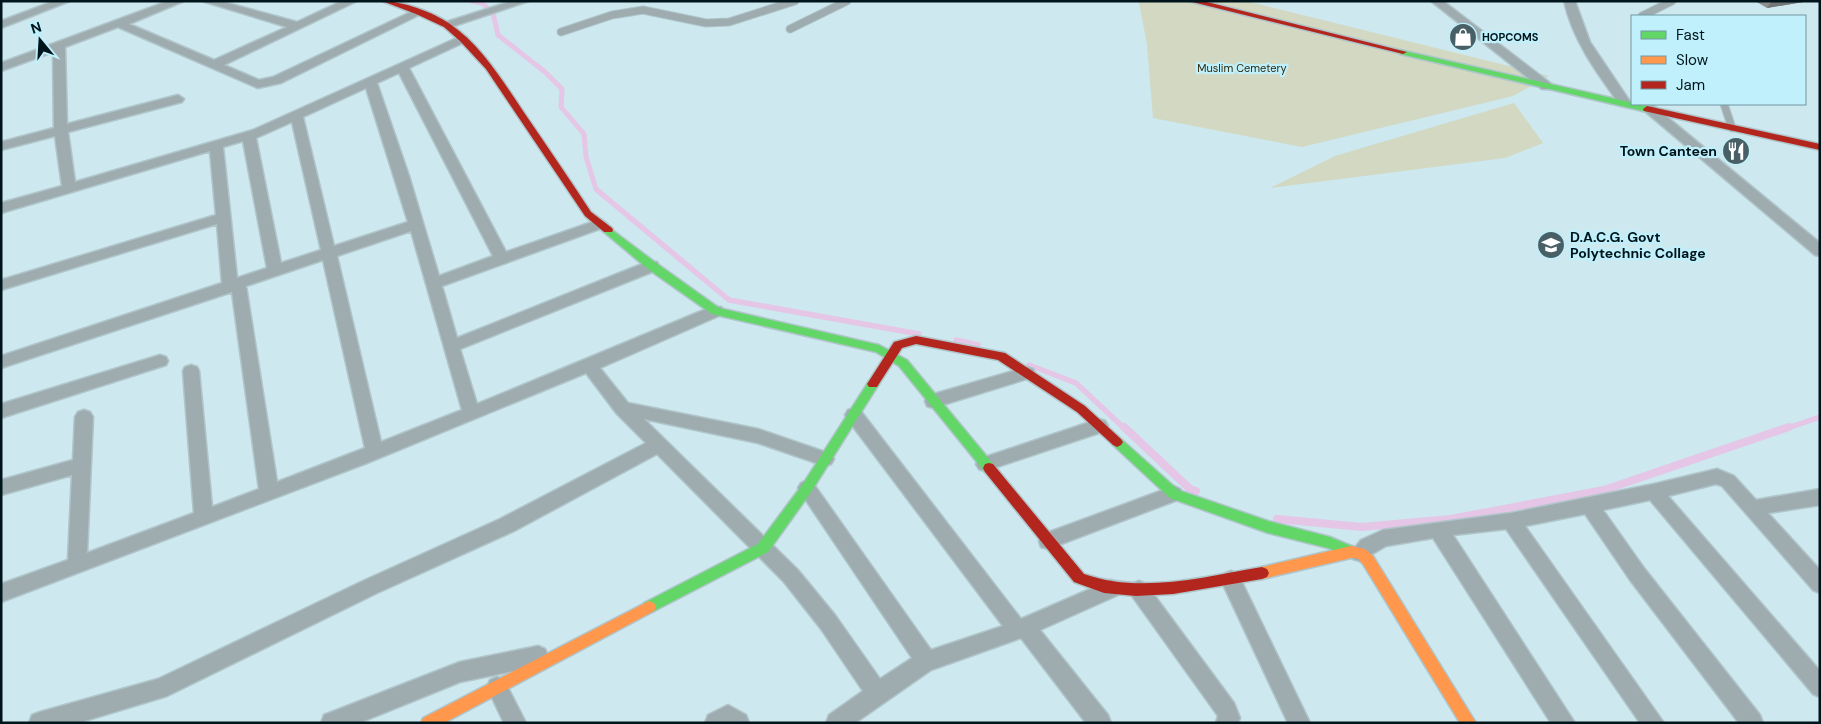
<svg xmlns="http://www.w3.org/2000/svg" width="1821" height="724" font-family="'DM Sans',sans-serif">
<rect width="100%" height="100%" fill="#cde8ee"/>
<path fill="#d2d8c2" d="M1141 1H1246L1549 76 1513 96 1302 147 1153 118 1147 44 1139 3Z
M1514 103 1543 143 1505 158 1270 188 1335 156Z"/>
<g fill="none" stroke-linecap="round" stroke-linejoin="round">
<path stroke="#e5c6e6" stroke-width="5" d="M472 1 482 3 493 13 498 35 545 72 562 89 561 107 584 134 586 157 596 189 599 191"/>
<path stroke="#e5c6e6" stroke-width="5.5" d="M597 190 729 300 919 334
M956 340 978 345
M1029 365 1076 383 1125 429
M1785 429 1820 417"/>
<path stroke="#e5c6e6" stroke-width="8" d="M1124 427 1190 489 1196 491
M1277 519 1362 527 1451 519 1604 490 1789 427"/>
<g stroke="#afc5ca" stroke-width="9">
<path id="lane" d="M1642 16 1672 1
M790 29 847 1
M561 32 612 15 643 10 706 23 729 22 795 1
M1724 104 1732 128"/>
</g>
<g stroke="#afc5ca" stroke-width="3">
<path id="street" d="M54 1H70L1 28V21Z
M168 1H184L129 24 214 60 287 27 202 1H220L297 22 342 1H357L224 65 259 80 273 77 415 10H423L425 12 281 83 258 88 118 27 65 47 67 124 178 95 184 99 182 102 68 132 75 182 253 130 459 37H467V41L409 68 506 252 595 221 600 219 607 224 605 227 442 286 457 338 647 262H657L659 266 657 270 460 349 477 404 711 307H721L724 311 721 315 600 368 628 403 758 429 831 454 834 459 831 464 825 466 758 443 644 419 798 570 835 615 880 679 912 658 801 493 798 488 801 483 807 480 813 483 931 650 1003 626 848 420 845 415 848 410 854 408 860 410 1021 619 1111 580 1118 583 1121 589 1118 595 1040 630 1108 715 1111 723H1086L1021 638 931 670 855 723H826L829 715 863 691 821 629 784 582 657 454 514 531 377 593 167 696 78 723H29L32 715 40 712 158 679 363 581 500 519 646 443 617 414 586 373 367 463 1 602V584L68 560 72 475 1 495V480L73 460 75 417 78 412 84 410 90 412 93 417 87 553 194 513 183 371 185 367 191 365 197 367 199 371 212 507 259 489 232 292 1 368V356L222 283 217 224 1 290V280L216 215 210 151 1 213V203L62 186 55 136 1 150V142L54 128 53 52 1 71V63ZM399 73 493 256 439 276 409 176 377 83ZM366 88 408 222 334 246 303 117ZM292 122 321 250 281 263 256 138ZM243 141 267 268 237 278 223 147ZM411 231 462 410 381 442 337 256ZM323 260 365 448 277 482 246 286Z
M512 1H529L451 27 447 28 441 25 443 23Z
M1431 1H1443L1550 83 1552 86 1550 89H1542Z
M1564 1H1575L1590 42 1631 103 1629 106H1621C1597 73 1573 41 1564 1Z
M1651 106 1655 107 1820 243V256L1815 255 1647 113 1645 110 1647 107Z
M160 355 166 357 168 361 166 365 1 418V404Z
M1027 367 1033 369 1035 373 1033 377 933 408 927 406 925 401 927 396Z
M1099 419 1105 421 1108 426 1105 431 985 471 979 469 976 464 979 459Z
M1717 469 1734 476 1756 500 1820 489V505L1768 513 1820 570V593L1813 590 1722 486 1716 484 1668 496 1820 671V697L1813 694 1650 500 1603 510 1644 568 1760 715 1763 723H1739L1630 580 1585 514 1525 526 1664 723H1640L1506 529 1453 535 1575 723H1551L1433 538 1386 546 1360 561 1353 559 1351 553 1361 540 1383 530 1511 513 1654 484Z
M1174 486 1180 489 1183 494 1180 499 1048 549 1041 547 1039 541 1041 535Z
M1231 571 1238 574 1310 723H1288L1221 580 1224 574Z
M1139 581 1146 584 1234 703 1240 718 1238 723H1216L1218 716 1132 596 1129 590 1132 584Z
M538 646 545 649 548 656 545 663 538 666 460 682 359 723H321L324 715 460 662Z
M497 677 504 680 526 723H504L487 687 490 680Z
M728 705 746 715 749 723H705L708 715Z"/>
</g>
<g stroke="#afc5ca" stroke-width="3">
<path id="fast" d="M1400 50 1647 106 1651 109 1647 112 1400 54Z
M608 227 656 263 719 308 879 345 907 360 993 464 995 468 993 472 989 473 985 472 899 366 876 352 712 314 648 269 604 232 603 230Z
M873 380 877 381 879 384 877 387 811 492 768 552 654 611 649 613 644 611 642 607 644 603 758 544 803 484 869 381Z
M1117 437 1121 439 1178 490 1268 521 1330 537 1356 548 1358 552 1356 556 1351 558 1328 548 1268 533 1170 498 1113 445 1111 442 1113 439Z"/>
</g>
<g stroke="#afc5ca" stroke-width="3">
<path id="slow" d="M1351 546 1365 549 1373 556 1476 723H1460L1363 564 1357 558H1351L1262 579 1257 577 1255 573 1257 569 1262 567Z
M649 601 654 603 656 607 654 611 444 723H421L423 718Z"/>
</g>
<g stroke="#afc5ca" stroke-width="3">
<path id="jam" d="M382 1C402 1 433 12 450 24 481 45 502 80 523 111 546 145 569 178 591 212L612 228 613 230 612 232H604L585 216 486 69 460 41 444 27 416 14Z
M1188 1H1203L1407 52 1403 54Z
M1647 106 1820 144V150L1644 111 1643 109Z
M916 336 1005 353 1085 406 1121 439 1123 442 1121 445 1117 447 1113 445 1077 412 998 360 916 344 902 348 877 387H869L867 384 869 381 894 342Z
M989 463 993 464 1084 574C1141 594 1203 577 1262 567L1267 569 1269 573 1267 577 1262 579 1173 594 1136 596 1104 593 1074 582 985 472 983 468 985 464Z"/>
</g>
<use href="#lane" stroke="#9eacb0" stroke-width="7"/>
<use href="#street" fill="#9eacb0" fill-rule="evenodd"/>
<use href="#fast" fill="#63d668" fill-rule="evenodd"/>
<use href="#slow" fill="#ff974d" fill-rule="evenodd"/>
<use href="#jam" fill="#b3261e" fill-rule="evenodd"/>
</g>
<path fill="#8d9090" d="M1755 1H1809L1767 8Z"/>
<path fill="#737576" d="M1772 1H1809L1767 8Z"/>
<defs>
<g id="shop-disc" transform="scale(1.4375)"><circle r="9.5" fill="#485f65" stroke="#bff0fc"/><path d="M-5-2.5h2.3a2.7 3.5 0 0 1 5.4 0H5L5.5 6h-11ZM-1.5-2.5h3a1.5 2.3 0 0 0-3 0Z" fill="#fff"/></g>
<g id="restaurant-disc" transform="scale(1.4375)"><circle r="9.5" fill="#485f65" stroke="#bff0fc"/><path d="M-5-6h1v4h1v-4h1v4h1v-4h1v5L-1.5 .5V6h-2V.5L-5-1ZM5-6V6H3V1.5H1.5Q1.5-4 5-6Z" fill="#fff"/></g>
<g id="university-disc" transform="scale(1.4375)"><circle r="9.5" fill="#485f65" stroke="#bff0fc"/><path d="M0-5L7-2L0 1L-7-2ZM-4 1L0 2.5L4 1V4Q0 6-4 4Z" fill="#fff"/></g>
</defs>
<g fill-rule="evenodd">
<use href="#shop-disc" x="1463" y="37"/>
<use href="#restaurant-disc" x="1736" y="151"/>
<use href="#university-disc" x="1551" y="245"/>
</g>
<g text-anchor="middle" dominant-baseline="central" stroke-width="4.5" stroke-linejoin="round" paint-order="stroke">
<g font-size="11" font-weight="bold" fill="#00151b" stroke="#bff0fc" text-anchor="start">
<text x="1482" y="37">HOPCOMS</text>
</g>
<g font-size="11" fill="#30290c" stroke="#bff0fc">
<text x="1242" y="68">Muslim Cemetery</text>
</g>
<g font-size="14" font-weight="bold" fill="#00151b" stroke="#bff0fc" text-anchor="end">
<text x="1717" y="151">Town Canteen</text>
<text x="1570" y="237" text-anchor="start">D.A.C.G. Govt<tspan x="1570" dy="16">Polytechnic Collage</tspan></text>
</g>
</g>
<rect width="1821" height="724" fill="none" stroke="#00151b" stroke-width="5"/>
<rect x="1631" y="15" width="175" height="90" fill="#bff0fc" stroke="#7398a2"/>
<rect x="1641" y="31" width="25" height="8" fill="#63d668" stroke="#7398a2"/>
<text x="1676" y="40" font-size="15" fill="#00151b">Fast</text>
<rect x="1641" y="56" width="25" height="8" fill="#ff974d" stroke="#7398a2"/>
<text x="1676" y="65" font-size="15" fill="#00151b">Slow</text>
<rect x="1641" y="81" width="25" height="8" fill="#b3261e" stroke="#7398a2"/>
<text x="1676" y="90" font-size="15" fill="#00151b">Jam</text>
<g transform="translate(40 40) rotate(342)" stroke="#bff0fc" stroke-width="4" paint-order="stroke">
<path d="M0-4L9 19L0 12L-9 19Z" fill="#00151b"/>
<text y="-8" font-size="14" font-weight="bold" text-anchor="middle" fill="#00151b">N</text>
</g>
</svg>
